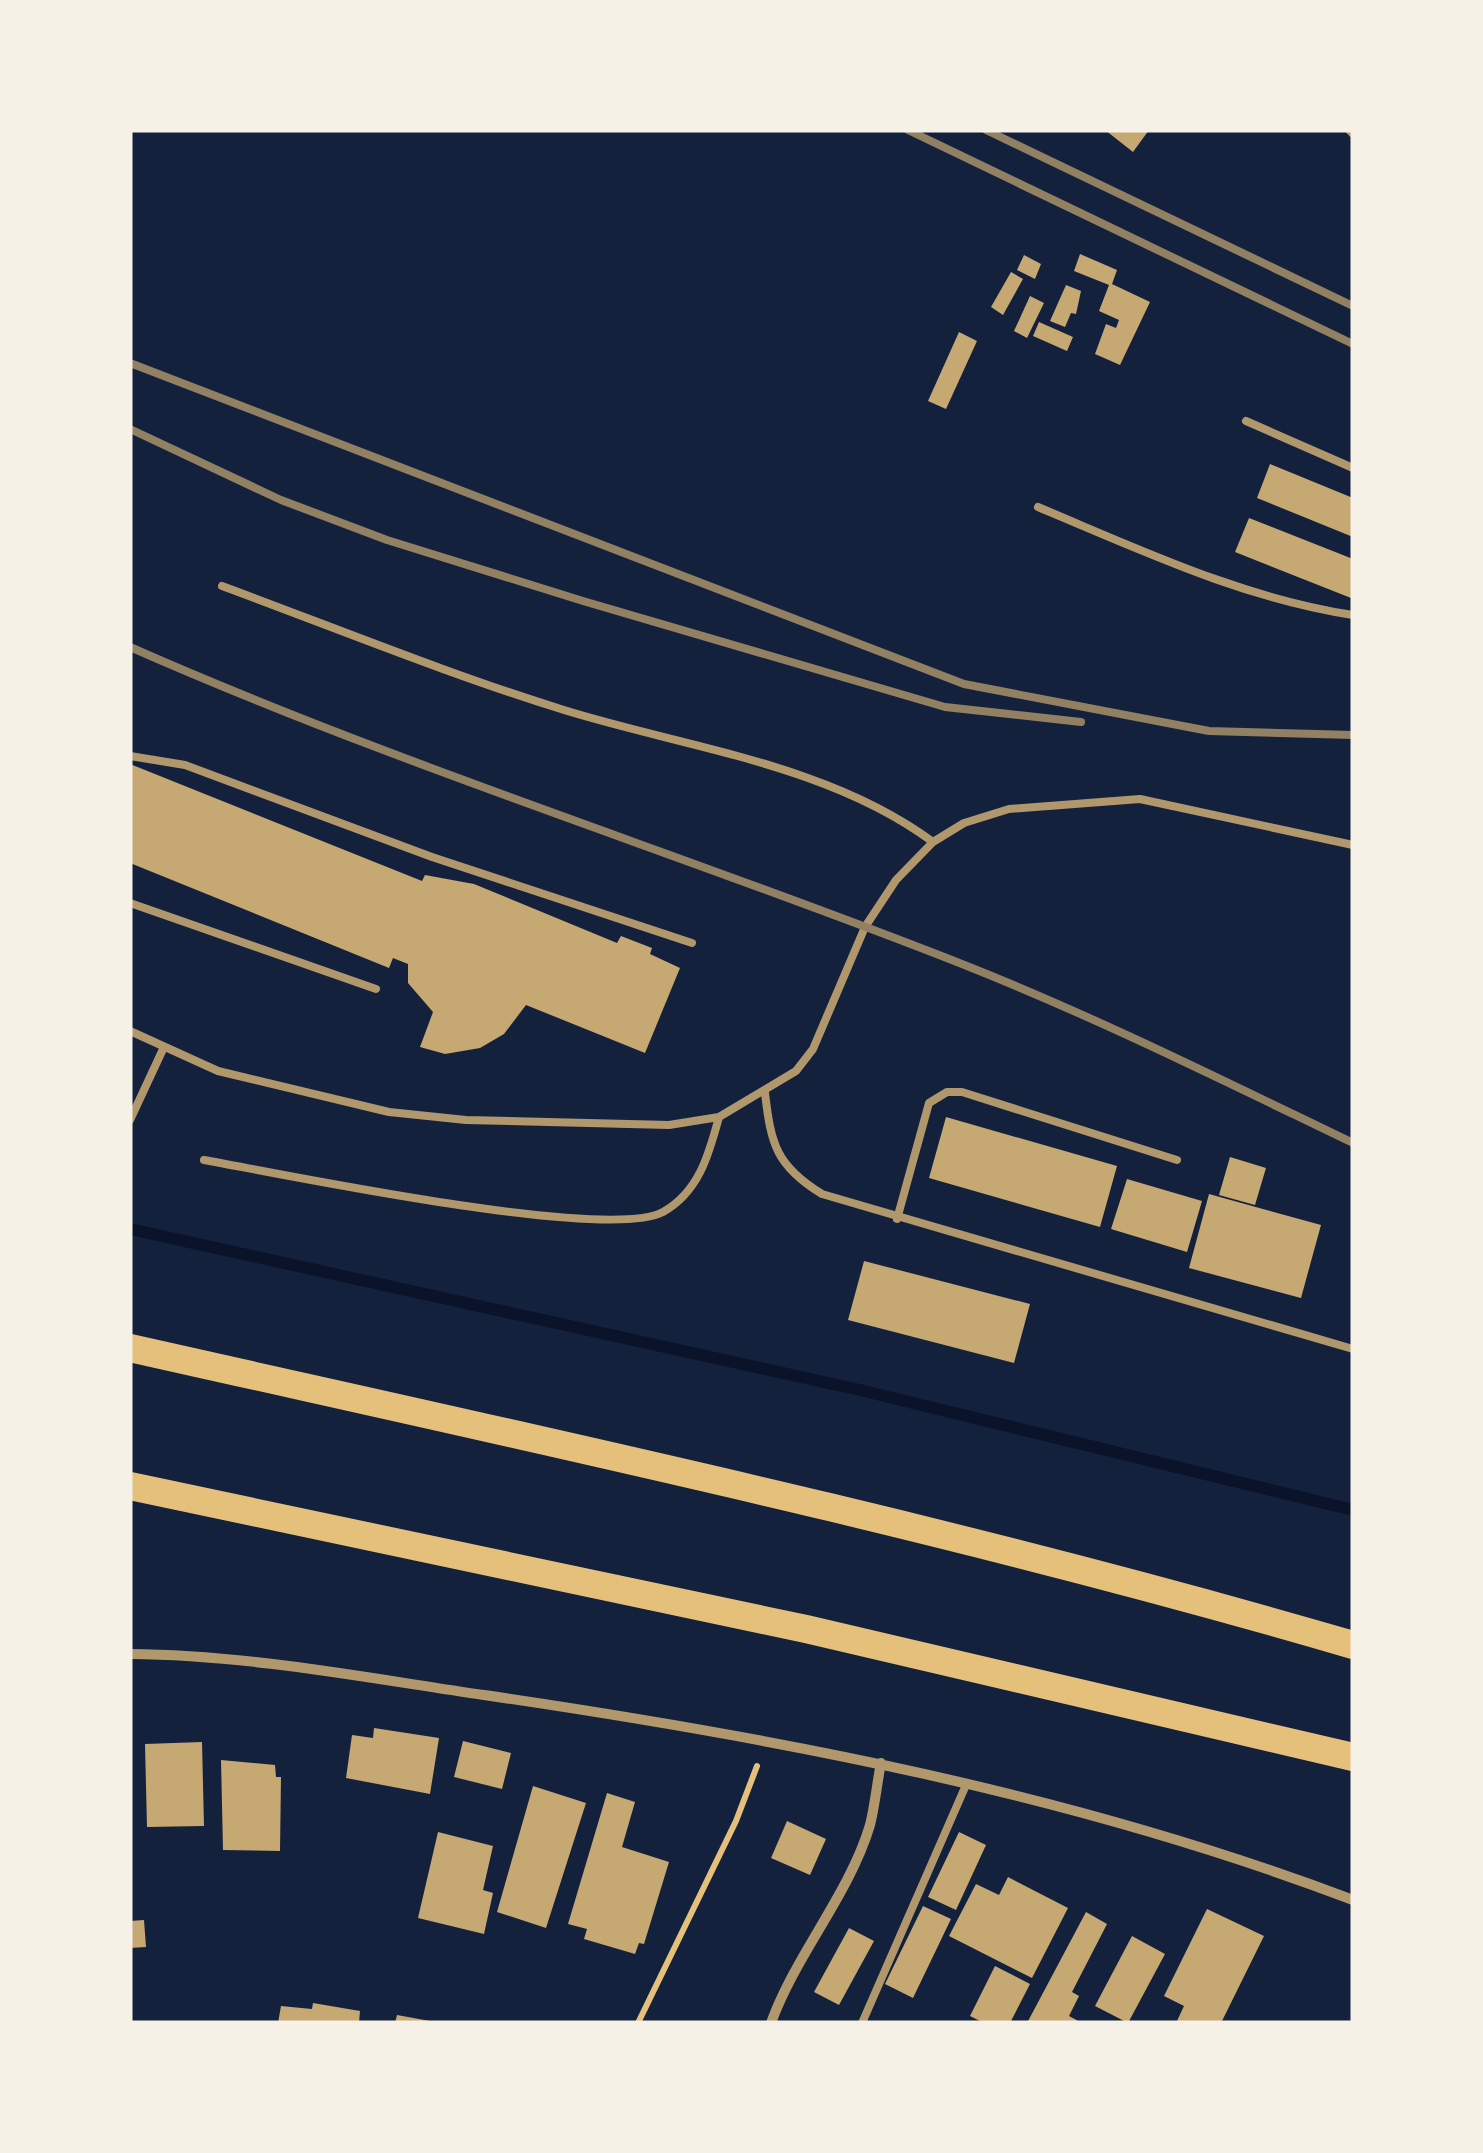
<svg xmlns="http://www.w3.org/2000/svg" width="1483" height="2153" font-family="'Asap Condensed',sans-serif">
<rect width="100%" height="100%" fill="#14213d"/>
<g fill="none" stroke-linecap="round" stroke-linejoin="round">
<path stroke="#0b132b" stroke-width="12" d="M130 1229 860 1390 1353 1510"/>
</g>
<path fill="#c6a872" d="M1105 130H1149L1133 152Z
M1080 254 1117 270 1112 284 1150 302 1120 365 1095 354 1106 324 1116 328 1119 320 1099 311 1109 285 1074 271Z
M1024 255 1041 264 1035 279 1017 270Z
M1011 272 1023 279 1003 315 991 307Z
M1066 285 1081 291 1076 314 1071 313 1065 327 1050 321Z
M1030 296 1044 303 1027 338 1014 331Z
M1039 322 1073 337 1067 351 1033 336Z
M959 332 977 341 946 409 928 401Z
M1270 464 1353 498V537L1257 498Z
M1249 518 1353 559 1351 598 1235 552Z
M130 764 422 881 425 875 474 884 617 943 621 936 652 948 650 954 680 968 645 1053 526 1005 504 1034 480 1048 445 1054 420 1047 433 1012 408 983V964L393 958 389 968 130 863Z
M946 1117 1117 1166 1100 1227 929 1178Z
M1230 1157 1266 1168 1255 1205 1219 1195Z
M1127 1179 1202 1201 1187 1252 1111 1229Z
M1209 1194 1321 1225 1301 1298 1189 1268Z
M864 1261 1030 1304 1014 1363 848 1320Z
M374 1728 439 1738 430 1794 346 1778 352 1735 373 1738Z
M463 1741 511 1753 502 1789 454 1777Z
M202 1742 204 1826 147 1827 145 1744Z
M221 1760 275 1765 276 1777H281L280 1851 223 1850Z
M533 1786 586 1803 546 1928 497 1912Z
M607 1793 635 1802 622 1847 669 1862 644 1944 639 1943 635 1954 584 1939 587 1929 568 1924Z
M787 1821 826 1839 810 1875 771 1858Z
M438 1832 493 1846 483 1890 493 1893 484 1934 418 1918Z
M959 1832 986 1845 956 1910 928 1897Z
M1008 1877 1068 1908 1032 1978 949 1936 976 1884 999 1895Z
M923 1906 951 1919 913 1998 885 1984Z
M1207 1909 1264 1936 1221 2023H1182L1177 2021 1184 2006 1164 1996Z
M1086 1912 1107 1924 1072 1992 1079 1996 1069 2016 1082 2023H1027Z
M144 1920 146 1947 130 1948V1921Z
M849 1928 874 1941 839 2005 814 1992Z
M1132 1936 1165 1954 1128 2023 1095 2006Z
M995 1966 1030 1984 1010 2023H984L970 2016Z
M313 2003 360 2011 359 2023H278L281 2006 312 2009Z
M397 2015 430 2021V2023H395Z"/>
<g fill="none" stroke-linecap="round" stroke-linejoin="round">
<path stroke="#e5c07b" stroke-width="6" d="M638 2023 736 1821 757 1766"/>
<path stroke="#b1986c" stroke-width="8" d="M1349 130 1353 134
M1246 421 1353 468
M1038 507C1141 550 1242 598 1353 615
M222 586C336 628 448 674 564 710 687 748 828 764 933 842
M130 756 185 765 432 857 692 943
M130 903 376 989
M130 1031 218 1071 389 1112 466 1120 669 1125 719 1117 796 1071 813 1049 865 927 896 880 933 842 964 823 1009 809 1140 799 1353 845
M765 1093C771 1144 776 1166 822 1194L1353 1349
M130 1120 164 1047
M204 1160C283 1174 607 1242 663 1212 699 1192 709 1154 719 1117
M897 1219 929 1103 947 1092H962L1177 1160
M862 2023 966 1785"/>
<path stroke="#b1986c" stroke-width="10" d="M130 1654C249 1655 367 1678 484 1695 778 1738 1074 1794 1353 1900
M771 2023C796 1954 849 1895 870 1825 875 1805 877 1783 881 1763"/>
<path stroke="#e5c07b" stroke-width="28" d="M130 1348C539 1440 950 1527 1353 1645
M130 1486 806 1629 1353 1757"/>
<path stroke="#918062" stroke-width="8" d="M908 130 1353 344
M986 130 1353 306
M130 363 964 684 1209 731 1353 735
M130 429 281 500 387 540 583 601 945 707 1081 722
M130 647C402 767 686 855 962 964 1096 1017 1224 1081 1353 1143"/>
</g>
<rect width="1483" height="2153" fill="none" stroke="#f6f1e7" stroke-width="265"/>
</svg>
